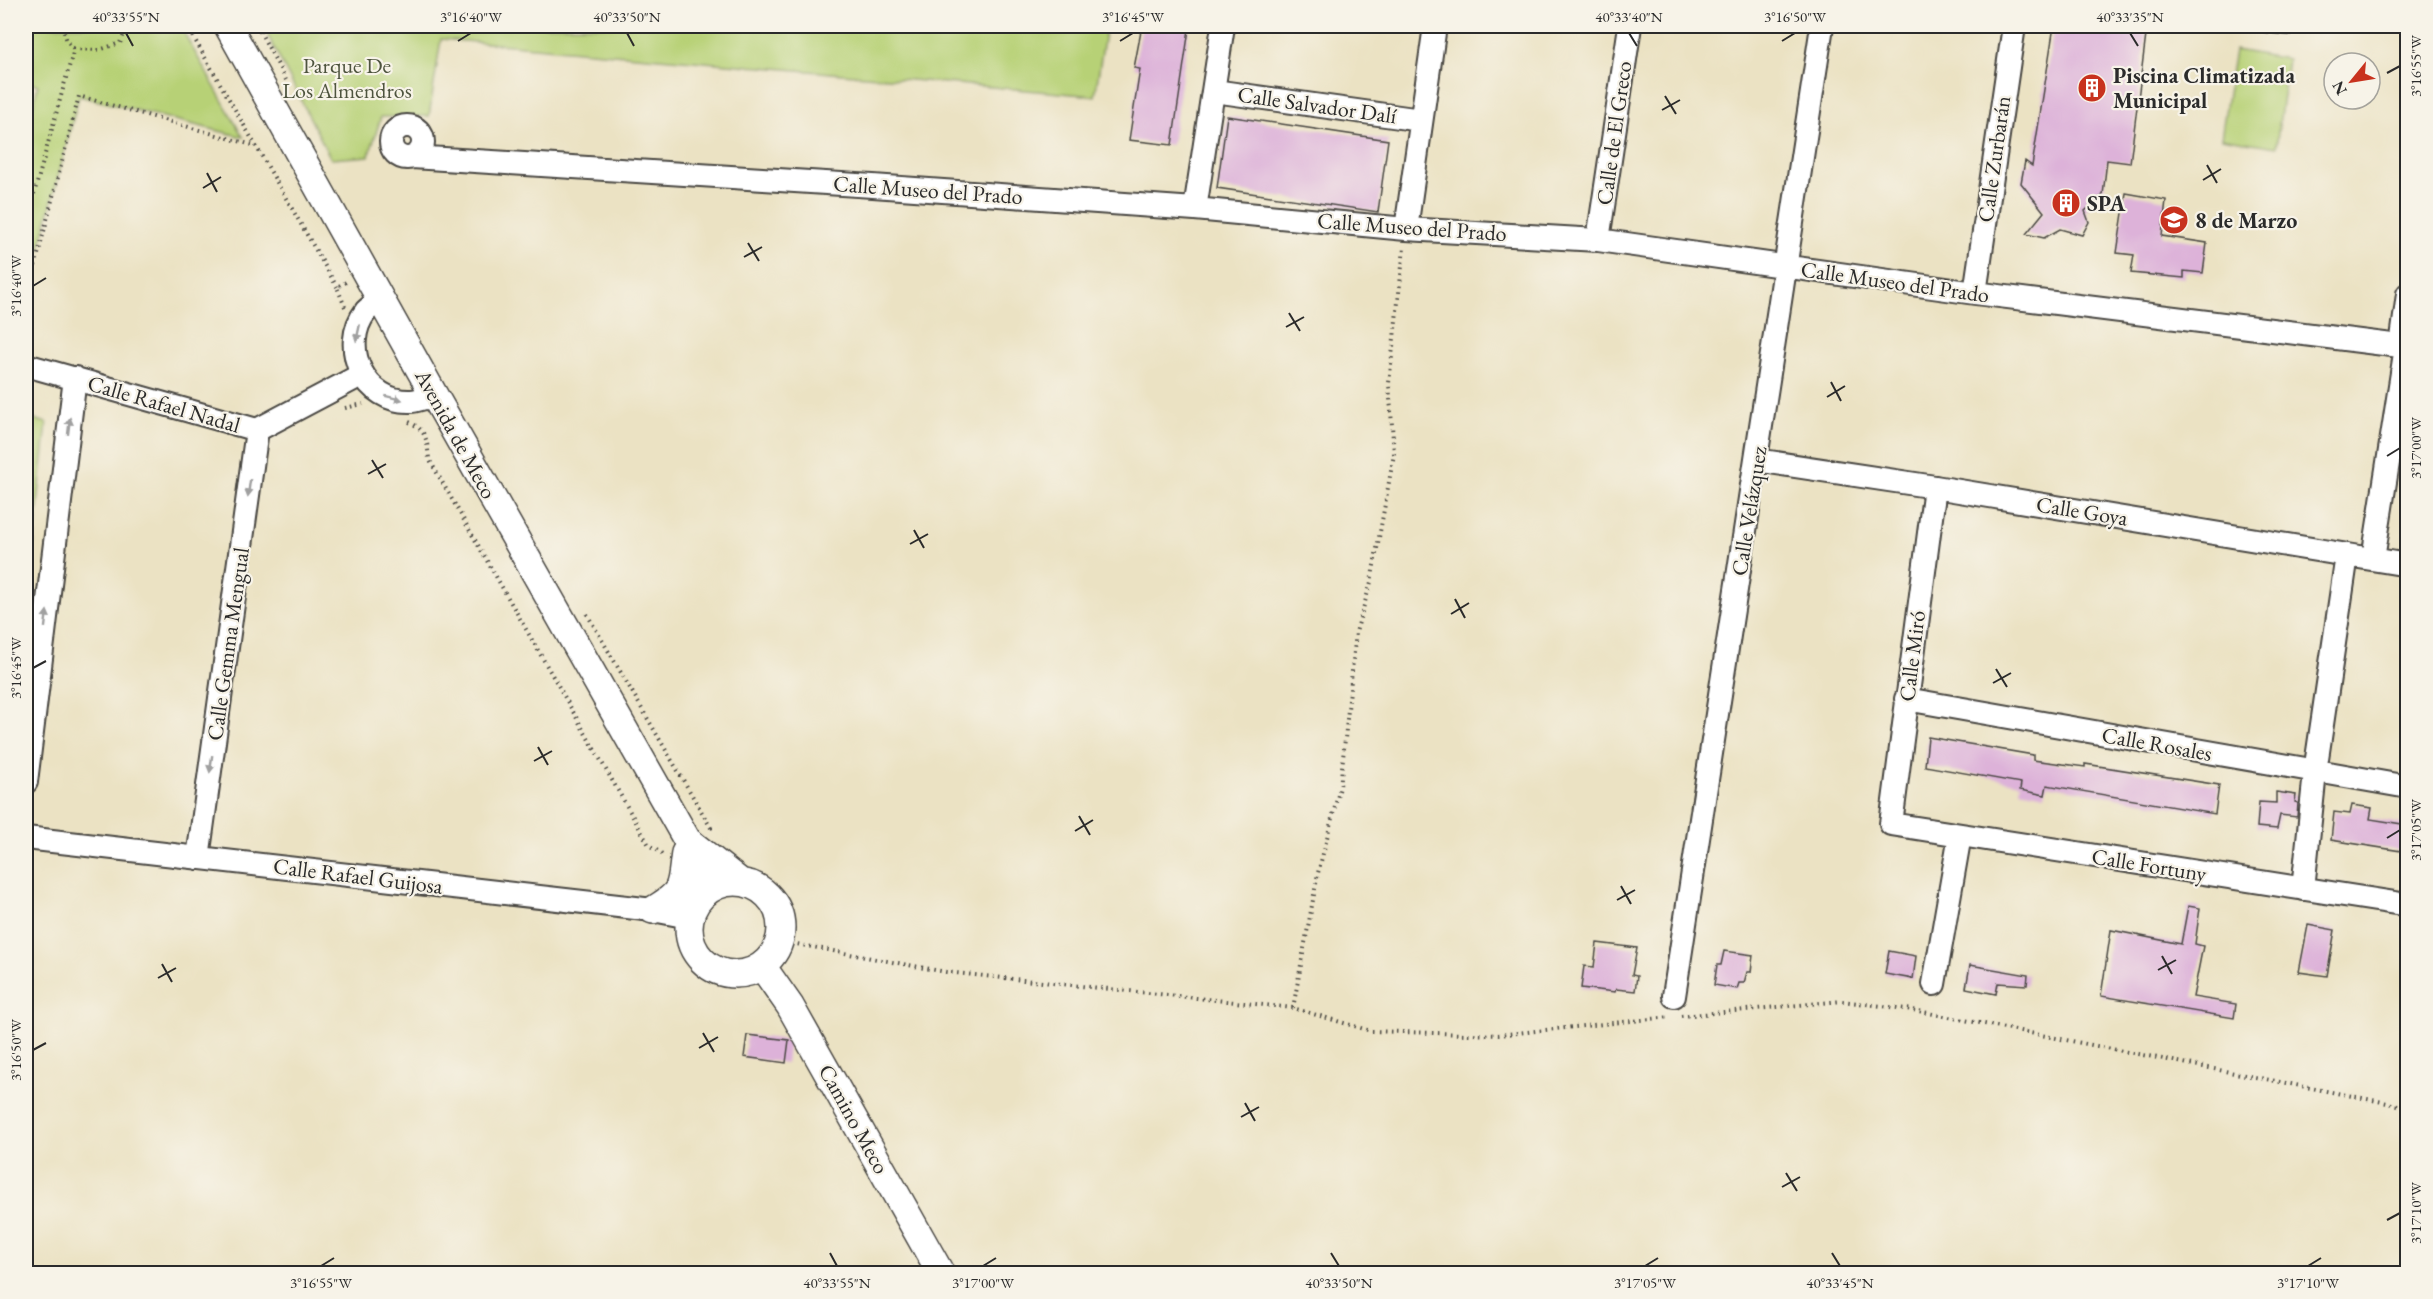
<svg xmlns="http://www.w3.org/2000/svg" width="2433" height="1299" font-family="'EB Garamond',serif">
<rect width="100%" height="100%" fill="#f7f3e8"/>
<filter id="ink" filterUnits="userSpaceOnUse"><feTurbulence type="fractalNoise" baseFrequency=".0167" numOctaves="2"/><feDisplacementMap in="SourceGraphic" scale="12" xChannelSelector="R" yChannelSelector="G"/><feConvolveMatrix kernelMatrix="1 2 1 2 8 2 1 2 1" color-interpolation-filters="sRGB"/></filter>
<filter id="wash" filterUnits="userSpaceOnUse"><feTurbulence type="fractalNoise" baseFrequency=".008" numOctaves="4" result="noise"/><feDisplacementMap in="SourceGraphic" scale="24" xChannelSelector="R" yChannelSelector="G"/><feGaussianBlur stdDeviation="1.35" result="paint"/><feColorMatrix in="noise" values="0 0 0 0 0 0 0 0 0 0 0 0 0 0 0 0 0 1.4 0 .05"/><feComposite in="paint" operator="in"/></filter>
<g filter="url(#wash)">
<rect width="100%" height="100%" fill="#ebe2c3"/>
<path fill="#b7d176" stroke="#717e50" stroke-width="1.5" d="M26 26H180L243 137 79 96 26 301V133L38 85 26 82Z
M263 26H1106L1095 96 441 39 429 116 381 117 369 156 331 159Z
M2235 50 2288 59 2276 147 2221 138Z
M26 417 47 423 26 612Z"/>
<g id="blocks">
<path fill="#ddb2d9" d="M1142 26 1189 29 1172 145 1129 140 1140 69 1134 68Z
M2054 26 2147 27 2130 163 2107 160 2103 195 2085 211 2089 222 2082 235 2060 229 2044 238 2026 234 2044 212 2021 183 2025 161 2032 166Z
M1227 116 1388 140 1378 212 1217 188Z
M2126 193 2166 200 2162 236 2207 243 2203 273 2184 271V278L2131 273 2134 255 2117 253Z
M1928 737 2033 755V760L2085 767V764L2219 785 2215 814 2047 785 2045 795 2020 790 2021 783 1925 766Z
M2276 792 2296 795 2295 802 2298 803 2297 817 2280 815 2277 829 2257 827 2259 802 2276 803Z
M2352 805 2372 808 2370 819 2408 825V852L2331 840 2334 812 2350 814Z
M2188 906 2200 908 2195 944 2203 946 2193 997 2236 1004 2234 1018 2101 996 2111 930 2181 944Z
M2308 925 2335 930 2327 976 2299 972Z
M1597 943 1637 948 1632 975 1637 976 1635 991 1616 989 1615 992 1581 988 1584 966 1594 967Z
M1724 951 1753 955 1751 972H1747L1744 983H1739L1737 989 1714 985 1717 965H1721Z
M1889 951 1916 956 1913 979 1885 974Z
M1970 965 2028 975 2027 985 1998 983 1996 994 1966 988Z
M747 1035 789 1040 786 1063 744 1057Z"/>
</g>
</g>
<g filter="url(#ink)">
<use href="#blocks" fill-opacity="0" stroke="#484642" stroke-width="1.5"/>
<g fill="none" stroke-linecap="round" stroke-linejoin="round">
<g stroke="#484642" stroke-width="14">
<path id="service" d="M2264 26 2289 29 2296 26"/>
</g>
<g stroke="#484642" stroke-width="26">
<path id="minor" d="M1214 91 1421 120
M391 142a16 16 0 1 1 32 0a16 16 0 1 1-32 0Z
M412 157 873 186 1195 209 1406 229 1598 240 1975 293 2408 347
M1195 209 1223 26
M1406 229 1435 26
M1598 240 1630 26
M1975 293 2014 26
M381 299C376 303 370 307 366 311 338 347 365 404 412 401 419 400 427 397 434 395
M2401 346 2408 294
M26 365 257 430 361 375
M1756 460 1935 487 2408 565
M1935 487 1891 824 2408 905
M2373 559 2406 347
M1906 699 2408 787
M26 782 75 378
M26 838 653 910 689 917
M198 858 257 430
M2303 889 2315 772 2347 555
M1934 984 1960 835
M1674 996 1822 26"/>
</g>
<g stroke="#484642" stroke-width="30">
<path id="tertiary" d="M228 26 434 395 687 840 702 895
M687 840 739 881
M689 928a46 46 0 1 1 92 0a46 46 0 1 1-92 0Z
M653 910C685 891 680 888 685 853
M762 966 790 1006 941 1274"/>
</g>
<path stroke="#484642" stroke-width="4" stroke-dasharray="1.5 4.5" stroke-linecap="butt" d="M62 26 67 41 74 49
M187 26 337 287
M257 26 286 80
M26 223 74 49 99 50 120 43 128 26
M26 301 79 96 256 146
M345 307 337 287 346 282
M345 408 363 404
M409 422C427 430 427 441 429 459L649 845 664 855
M587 614 711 828 708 829
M780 941 946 972 1293 1008 1371 1031 1498 1035 1670 1017
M1293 1008 1318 873 1340 787 1356 632 1371 582 1394 454 1389 383 1404 248
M1681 1016 1842 1001 1913 1010 2408 1107"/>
<use href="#service" stroke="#fff" stroke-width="10"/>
<use href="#minor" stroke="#fff" stroke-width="22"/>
<use href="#tertiary" stroke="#fff" stroke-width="27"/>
</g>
<defs><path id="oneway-solid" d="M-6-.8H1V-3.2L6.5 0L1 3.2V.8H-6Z" transform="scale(1.5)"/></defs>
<g fill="#a0a0a0">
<use href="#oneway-solid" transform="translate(358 333) rotate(102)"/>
<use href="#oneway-solid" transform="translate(394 398) rotate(14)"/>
<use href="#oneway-solid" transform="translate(69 426) rotate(-83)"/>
<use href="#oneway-solid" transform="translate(249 488) rotate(98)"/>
<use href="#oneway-solid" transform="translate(46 619) rotate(-83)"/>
<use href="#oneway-solid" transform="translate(211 764) rotate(98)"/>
</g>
</g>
<path fill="none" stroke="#2b2b2b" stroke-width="2" d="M126 33 133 46M627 33 634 46M1629 33 1637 46M2130 33 2138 46M458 41 471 33M1120 41 1133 33M1782 41 1795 33M2387 73 2400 66M1665 96 1676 114M1662 110 1680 100M2207 165 2217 183M207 173 217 192M2203 180 2221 169M203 188 221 177M748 243 759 261M744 257 762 247M33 286 46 278M1289 313 1300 331M1286 327 1304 317M1831 382 1841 401M1827 397 1845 386M2387 456 2400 448M372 460 383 478M368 474 386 464M914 530 924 548M910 544 928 534M1455 599 1465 618M1451 614 1469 603M33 668 46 661M1996 669 2007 687M1993 683 2011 673M538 747 548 765M534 761 552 751M1079 816 1090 835M1075 831 1093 820M2387 838 2400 830M1621 886 1631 904M1617 900 1635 890M2162 956 2172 974M162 964 172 982M2158 970 2176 960M158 978 176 968M703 1033 714 1052M699 1048 718 1037M33 1050 46 1043M1245 1103 1255 1121M1241 1117 1259 1107M1786 1173 1797 1191M1782 1187 1800 1177M2387 1220 2400 1213M830 1253 837 1266M1331 1253 1339 1266M1832 1253 1840 1266M321 1266 334 1258M983 1266 996 1258M1645 1266 1658 1258M2308 1266 2321 1258"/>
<defs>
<g id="building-disc" transform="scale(1.5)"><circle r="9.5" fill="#c8321e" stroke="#f7f3e8"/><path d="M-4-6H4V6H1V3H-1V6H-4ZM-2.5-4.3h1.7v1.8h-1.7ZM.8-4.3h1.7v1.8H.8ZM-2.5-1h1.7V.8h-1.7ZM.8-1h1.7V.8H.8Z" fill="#fff"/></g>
<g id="school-disc" transform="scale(1.5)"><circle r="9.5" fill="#c8321e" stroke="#f7f3e8"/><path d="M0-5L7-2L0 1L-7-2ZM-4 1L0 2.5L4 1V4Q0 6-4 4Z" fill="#fff"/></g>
</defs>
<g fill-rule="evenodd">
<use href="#building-disc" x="2092" y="88"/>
<use href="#building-disc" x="2066" y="203"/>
<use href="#school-disc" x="2174" y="220"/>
</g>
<g text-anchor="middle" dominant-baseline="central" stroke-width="4.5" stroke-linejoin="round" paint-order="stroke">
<g font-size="22" fill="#4e543e" stroke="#f7f3e8">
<text x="347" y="65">Parque De<tspan x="347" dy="25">Los Almendros</tspan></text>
</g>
<g font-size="22" font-weight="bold" fill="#2b2b2b" stroke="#f7f3e8" text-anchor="start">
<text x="2113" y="75">Piscina Climatizada<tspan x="2113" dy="25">Municipal</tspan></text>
<text x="2087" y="203">SPA</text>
<text x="2195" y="220">8 de Marzo</text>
</g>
<g font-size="22" fill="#2b2b2b" stroke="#f7f3e8">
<text transform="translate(1317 105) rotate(8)">Calle Salvador Dalí</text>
<text transform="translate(1614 133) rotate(-82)">Calle de El Greco</text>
<text transform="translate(1994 159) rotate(-82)">Calle Zurbarán</text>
<text transform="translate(928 190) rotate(4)">Calle Museo del Prado</text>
<text transform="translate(1412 227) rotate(4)">Calle Museo del Prado</text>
<text transform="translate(1895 282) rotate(8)">Calle Museo del Prado</text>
<text transform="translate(164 404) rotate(16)">Calle Rafael Nadal</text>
<text transform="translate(456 434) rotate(61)">Avenida de Meco</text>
<text transform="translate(1749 511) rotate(-81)">Calle Velázquez</text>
<text transform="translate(2082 511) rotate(9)">Calle Goya</text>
<text transform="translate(228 644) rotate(-82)">Calle Gemma Mengual</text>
<text transform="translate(1912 656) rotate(-83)">Calle Miró</text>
<text transform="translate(2157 744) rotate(10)">Calle Rosales</text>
<text transform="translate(2149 865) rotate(9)">Calle Fortuny</text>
<text transform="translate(358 876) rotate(7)">Calle Rafael Guijosa</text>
<text transform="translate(854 1119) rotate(61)">Camino Meco</text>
</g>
</g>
<rect width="2433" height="1299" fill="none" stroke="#f7f3e8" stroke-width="66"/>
<g transform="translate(2352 81) rotate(240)"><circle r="28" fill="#f7f3e8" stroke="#a5a39c" stroke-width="1.5"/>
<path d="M0-4.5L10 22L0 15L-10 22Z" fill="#c8321e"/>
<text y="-9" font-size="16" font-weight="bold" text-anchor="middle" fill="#2b2b2b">N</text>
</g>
<rect x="33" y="33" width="2367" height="1233" fill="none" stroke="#2b2b2b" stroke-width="2"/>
<g font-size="15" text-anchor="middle" fill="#2b2b2b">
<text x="126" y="22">40°33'55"N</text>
<text x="471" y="22">3°16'40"W</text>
<text x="627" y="22">40°33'50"N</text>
<text x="1133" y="22">3°16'45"W</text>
<text x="1629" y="22">40°33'40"N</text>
<text x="1795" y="22">3°16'50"W</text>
<text x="2130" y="22">40°33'35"N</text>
<text transform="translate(2416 66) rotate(-90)" y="5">3°16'55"W</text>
<text transform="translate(16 286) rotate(-90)" y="5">3°16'40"W</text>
<text transform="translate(2416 448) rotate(-90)" y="5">3°17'00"W</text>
<text transform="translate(16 668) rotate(-90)" y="5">3°16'45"W</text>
<text transform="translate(2416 830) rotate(-90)" y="5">3°17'05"W</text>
<text transform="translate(16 1050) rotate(-90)" y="5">3°16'50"W</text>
<text transform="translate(2416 1213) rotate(-90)" y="5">3°17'10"W</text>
<text x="321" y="1288">3°16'55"W</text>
<text x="837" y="1288">40°33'55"N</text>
<text x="983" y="1288">3°17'00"W</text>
<text x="1339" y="1288">40°33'50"N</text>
<text x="1645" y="1288">3°17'05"W</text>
<text x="1840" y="1288">40°33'45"N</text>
<text x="2308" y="1288">3°17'10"W</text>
</g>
</svg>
